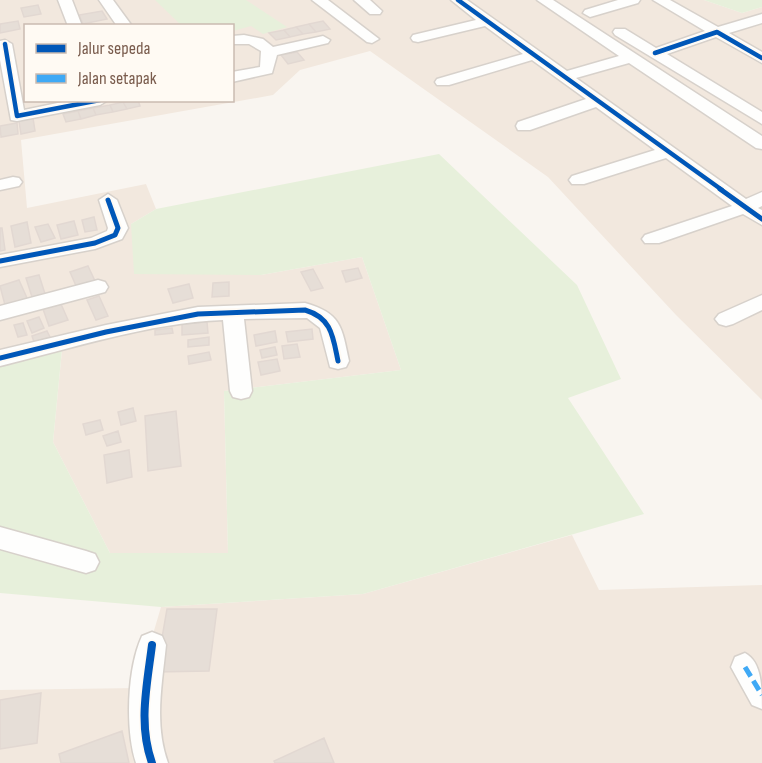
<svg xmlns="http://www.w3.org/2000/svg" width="762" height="763" font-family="'Sofia Sans Condensed',sans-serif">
<rect width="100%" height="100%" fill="#f9f5f0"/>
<path fill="#f2e8de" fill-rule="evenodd" d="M0 0H704L742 13 762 7V400L676 315 548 177 370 51 300 70 273 95 21 140 27 208 146 184 156 209 131 224 261 275 362 257 401 370 224 391 228 553H110L53 442 62 350 0 359ZM26 26H232V100H26Z
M572 535 599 590 762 585V763H0V690L137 688 161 607 363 594Z"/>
<path fill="#e7f0db" d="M155 0H246L287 27 263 34 251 26 233 31 232 26 181 25Z
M704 0H762V7L742 13Z
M439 154 577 285 621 379 568 398 644 514 363 594 161 607 0 593V359L62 349 53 442 110 553H228L224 391 401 370 362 257 261 275 134 274 131 224 156 209Z"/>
<path fill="#e6ded7" stroke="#e2d8d2" stroke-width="1.5" d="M38 5 41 14 24 17 21 8Z
M102 11 107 19 83 24 79 15Z
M18 21 20 29 0 33V24Z
M323 21 330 29 316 32 309 24Z
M309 24 316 32 303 34 296 27Z
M296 27 303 34 290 37 284 30Z
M284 30 290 37 276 40 269 33Z
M297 52 304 60 288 64 281 55Z
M138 100 140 106 127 109 123 102Z
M123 102 127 109 113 112 110 105Z
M110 105 113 112 96 115 93 108Z
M93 108 96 115 81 119 78 111Z
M78 111 81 119 66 122 63 114Z
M33 118 35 131 21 134 19 121Z
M17 123 18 134 1 137 0 126Z
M94 217 97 230 85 232 82 220Z
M74 221 78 235 61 239 57 225Z
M27 222 31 243 15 247 11 226Z
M48 224 55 238 41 242 35 227Z
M0 228H2L5 250 0 251Z
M88 266 96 283 77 288 70 272Z
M358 268 362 278 346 282 342 271Z
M313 269 323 288 311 291 301 272Z
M39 275 46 297 33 300 26 278Z
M19 280 27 298 5 305 0 286Z
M229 282V296L212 297 213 283Z
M189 284 193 298 173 303 168 289Z
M99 296 108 316 96 320 87 300Z
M61 304 68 320 49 326 43 309Z
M39 317 44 328 32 333 27 321Z
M207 322 208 333 182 335V324Z
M23 323 27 335 18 337 14 325Z
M172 328 173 333 155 335V330Z
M312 329 313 339 288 342 286 332Z
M47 331 50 337 34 342 32 336Z
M275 331 277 342 256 346 254 335Z
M209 337V345L188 347V340Z
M297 344 300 357 284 359 282 346Z
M275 347 277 355 262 358 260 350Z
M209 352 211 360 189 364 188 356Z
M277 359 280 371 261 375 258 362Z
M133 408 136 421 121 425 118 412Z
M176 411 181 466 148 471 145 416Z
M100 420 103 430 86 435 83 424Z
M118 431 121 442 107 446 103 436Z
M129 450 132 477 107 483 104 455Z
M167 609H217L209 671 156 672Z
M41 693 37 743 0 749V700Z
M122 731 129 763H61L59 754Z
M324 738 334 763H275L274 761Z"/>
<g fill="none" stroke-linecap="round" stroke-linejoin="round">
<g stroke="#d7d1cb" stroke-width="3">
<path id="minor" d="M58 0H72L82 26H68Z
M99 0H113L132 26H117Z
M312 0H328L379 39 372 43 367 42Z
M354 0H370L382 11 380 14H370Z
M451 0H467L567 71 619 56 537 0H553L762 136V149L756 148 629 63 576 78 746 199 762 192V206L758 208 762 210V225L743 214 659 243H645L642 239 645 235 732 206 666 158 584 184H572L569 180 572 176 655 150 596 107 530 130H518L516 126 518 122 586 99 532 60 449 85H437L435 82 437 79 523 54 485 26 418 42 413 41 411 38 413 35 476 20Z
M618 0H640L638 3 590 17 583 13 585 10Z
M653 0H670L718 27 762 14V23L729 33 762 52V63L716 37 667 54 762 112V124L615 35 613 32 615 29H625L656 48 705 31Z
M244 35 263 39 273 47 323 36 330 40 328 43 277 55 272 73 232 82V72L260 67 261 51 249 44H232V36Z
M5 40 12 44 24 110 72 100H108L100 105 17 121 11 120 0 60V41Z
M13 177 19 178 22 182 19 186 0 190V180Z
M108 194 117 200 128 228 122 239 95 249 0 267V255L91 238 107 231 108 228 99 200Z
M98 280 105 282 108 287 105 292 0 320V306Z
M762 295V310L733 324 726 326 719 324 715 319 719 314Z
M305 303C341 313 342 327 349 361L346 367 338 369 330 367 320 328 307 318 244 319 252 391 249 397 241 399 233 397 230 391 223 320C148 323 73 348 0 366V350L106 325 198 307Z
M0 527 86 551 95 554 99 562 95 570 86 573 0 549Z
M152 632 162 636 166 645C162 685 154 724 168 763H136C125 729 127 669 142 636Z
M745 653C762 662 762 688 762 709L752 705 731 667 735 657Z"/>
</g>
<use href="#minor" fill="#fefefd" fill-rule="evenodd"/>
<path stroke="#3fa9f5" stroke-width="5" stroke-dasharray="11 5" stroke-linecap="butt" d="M745 667 762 695"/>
<g stroke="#fffaf3" stroke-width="8">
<path id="cycleway-far2" d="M458 0 722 190
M5 44 17 116 100 100
M655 53 717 32 762 58"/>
</g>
<g stroke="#fffaf3" stroke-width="9">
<path id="cycleway-far1" d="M720 189 762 219
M0 261 95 243 115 235 118 228 108 200
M0 358 106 332 198 314 305 310C332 318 333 337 338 361"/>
</g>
<g stroke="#fffaf3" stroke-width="11">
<path id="cycleway" d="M152 645C147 685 138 724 152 763"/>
</g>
<use href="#cycleway-far2" stroke="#0057b8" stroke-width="4.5"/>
<use href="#cycleway-far1" stroke="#0057b8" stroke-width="5"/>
<use href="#cycleway" stroke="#0057b8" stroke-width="8"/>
</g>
<rect x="24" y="24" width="210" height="78" fill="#fffaf3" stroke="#cabbb1" stroke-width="1.5"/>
<rect x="36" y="44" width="30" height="9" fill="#0057b8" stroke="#cabbb1" stroke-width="1.5"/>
<text x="78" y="54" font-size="18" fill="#7a5c4d">Jalur sepeda</text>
<rect x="36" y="74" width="30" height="9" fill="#3fa9f5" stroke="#cabbb1" stroke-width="1.5"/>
<text x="78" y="84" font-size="18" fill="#7a5c4d">Jalan setapak</text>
</svg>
